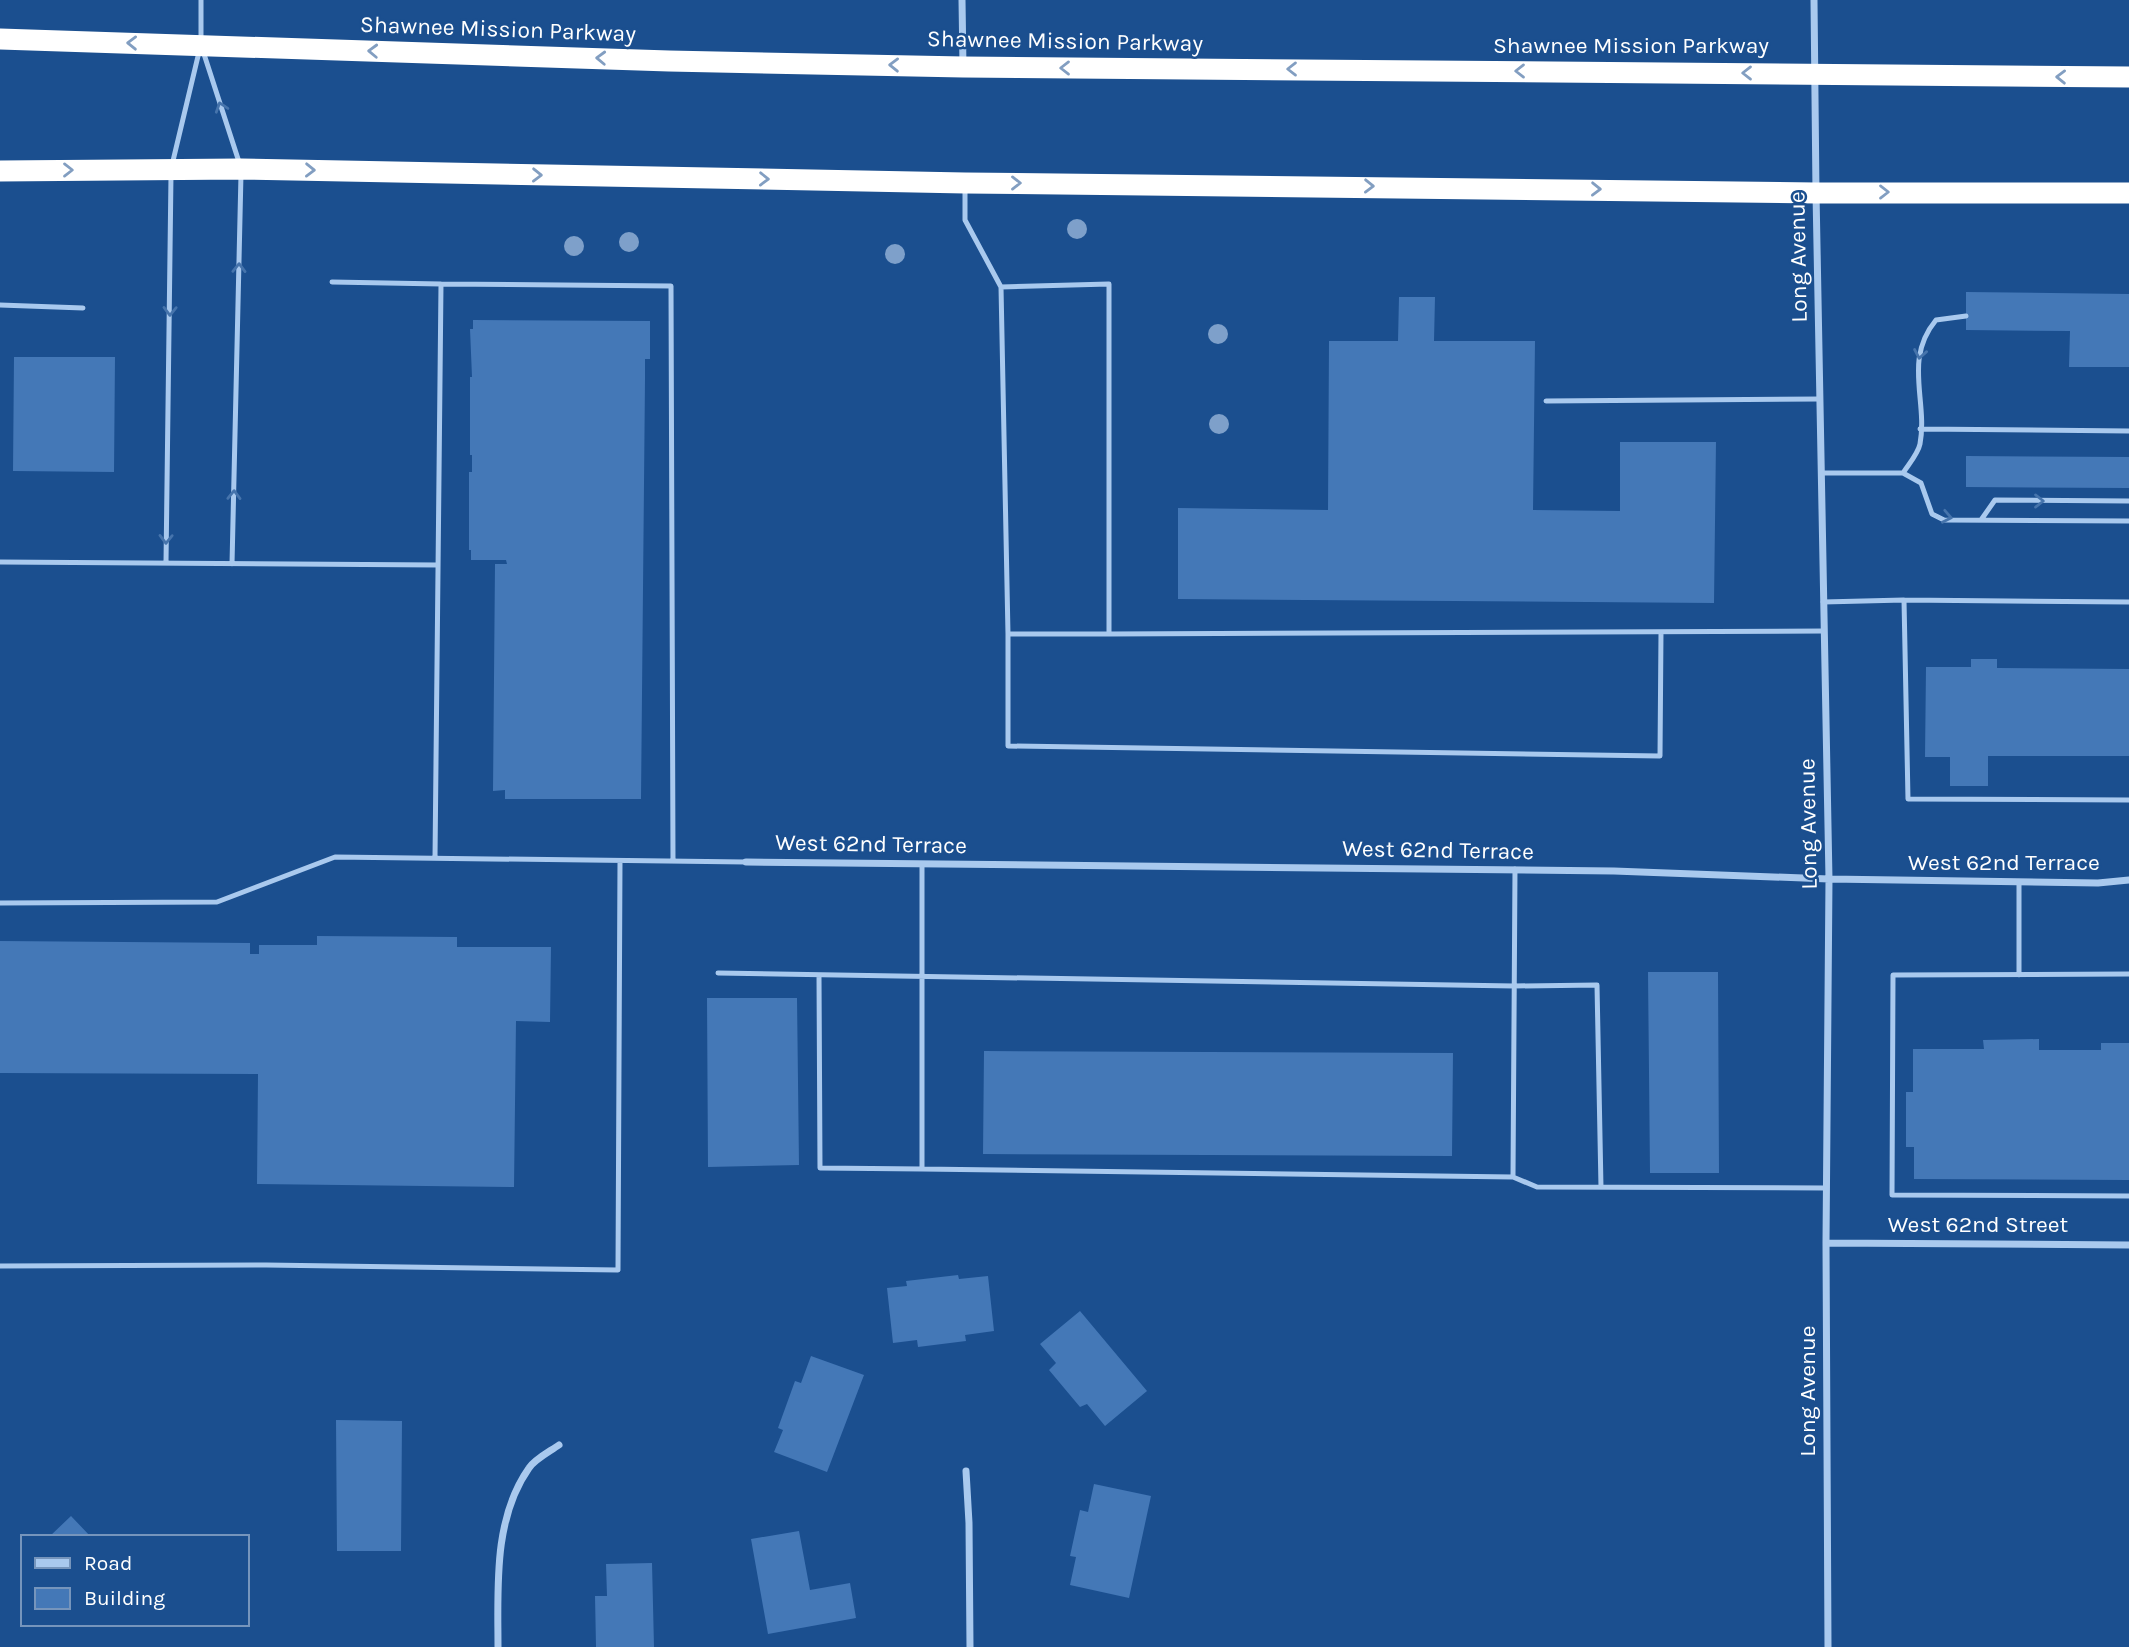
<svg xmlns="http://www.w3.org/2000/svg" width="2129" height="1647" font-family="Karla,sans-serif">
<rect width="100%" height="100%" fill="#1b4f8f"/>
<path fill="#4478b7" d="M1966 292 2129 294V367H2069L2070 331 1966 330Z
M1399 297H1435L1434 341H1535L1533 510 1620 511V442H1716L1714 603 1178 599V508L1328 510 1329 341H1398Z
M473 320 650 321V359H645V379L641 799H505V790L493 791 495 564H507L506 560H471V550H469V472H472V455H470V377H472L470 329H473Z
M14 357H115L114 472 13 471Z
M1966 456 2129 457V488L1966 487Z
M1971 659H1997V668L2129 669V756H1988V786H1950V757H1925L1926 667H1971Z
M317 936 457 937V947H551L550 1022 516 1021 514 1187 257 1184 258 1074 0 1073V941L250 943V954H259V945H317Z
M1648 972H1718L1719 1173H1650Z
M707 998H797L799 1165 708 1167Z
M2039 1039V1050H2101V1043H2129V1180L1914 1179V1147H1906V1092H1913V1049H1984L1983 1040Z
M984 1051 1453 1053 1452 1156 983 1154Z
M958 1275 959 1279 988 1276 994 1331 965 1335 966 1341 918 1347 917 1340 893 1343 887 1288 907 1286 906 1281Z
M1080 1311 1147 1391 1105 1426 1087 1404 1080 1407 1049 1370 1056 1363 1040 1344Z
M811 1356 864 1375 827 1472 774 1452 783 1430 778 1428 795 1381 801 1383Z
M336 1420 402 1421 401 1551H337Z
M1094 1484 1151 1496 1129 1598 1070 1585 1076 1557 1070 1556 1080 1510 1088 1512Z
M71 1516 91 1537H49Z
M799 1531 810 1590 850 1583 856 1618 768 1634 751 1539Z
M652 1563 654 1647H596L595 1596H607L606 1564Z"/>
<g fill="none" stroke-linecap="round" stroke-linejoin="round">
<path stroke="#a9c9ee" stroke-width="5" d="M201 42V0
M203 51 240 165
M172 165 199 52
M965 188V220L1001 287 1109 284V634L1824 631
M332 282 441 284 435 858
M441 284 671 286 673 861
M1001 287 1008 634H1109
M0 305 83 308
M1546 401 1820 399
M1920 429 2129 431
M1821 473H1903L1921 483 1932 514 1944 520 2129 521
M1903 473C1908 465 1918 454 1920 444 1928 400 1903 360 1936 320L1966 316
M1981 520 1995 500 2129 501
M0 562 438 565
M166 563 171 175
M232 564 241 174
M1904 600 2129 602
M1823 602 1904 600 1908 799 2129 800
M1008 634V746L1660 756 1661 632
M922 864V1169L1513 1177
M1515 869 1513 1177 1537 1187 1826 1188
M2019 882V975
M0 903 217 902 335 857 746 862
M718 973 1514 986 1597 985 1601 1187
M2129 974 1893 975 1892 1195 2129 1196
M819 975 820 1168 922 1169
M0 1266 266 1265 618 1270 620 861"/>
<path stroke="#a9c9ee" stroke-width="7" d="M962 0 963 66
M1814 0 1816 193 1829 879 1826 1243 1828 1647
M746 862 1614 871 1829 879 2098 883 2129 880
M1826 1243 2129 1245
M966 1471 969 1523 970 1647
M498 1647C498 1588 493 1519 529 1468 535 1459 549 1452 559 1445"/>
<path stroke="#fff" stroke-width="21" d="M0 39 669 61 963 67 2129 77
M0 171 241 169 965 183 1816 193H2129"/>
</g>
<g fill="#7ea0ca">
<circle cx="1077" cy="229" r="10"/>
<circle cx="629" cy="242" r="10"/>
<circle cx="574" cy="246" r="10"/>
<circle cx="895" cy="254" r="10"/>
<circle cx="1218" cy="334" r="10"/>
<circle cx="1219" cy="424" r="10"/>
</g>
<defs><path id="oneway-chevron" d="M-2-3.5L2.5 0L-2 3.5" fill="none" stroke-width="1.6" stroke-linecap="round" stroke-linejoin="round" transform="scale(1.75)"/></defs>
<g stroke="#829ec1">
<use href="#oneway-chevron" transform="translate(132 43) rotate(-179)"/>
<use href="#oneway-chevron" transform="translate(373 51) rotate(-178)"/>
<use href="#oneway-chevron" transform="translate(601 58) rotate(-178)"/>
<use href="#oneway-chevron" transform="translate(894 65) rotate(-179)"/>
<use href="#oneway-chevron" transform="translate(1065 68) rotate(-180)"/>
<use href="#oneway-chevron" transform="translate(1292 69) rotate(-180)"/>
<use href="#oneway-chevron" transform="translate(1520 71) rotate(-180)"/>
<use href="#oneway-chevron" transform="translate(1747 73) rotate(-180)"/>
<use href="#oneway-chevron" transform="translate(2061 77) rotate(-179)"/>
<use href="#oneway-chevron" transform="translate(68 170)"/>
<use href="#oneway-chevron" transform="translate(310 170) rotate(1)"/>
<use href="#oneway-chevron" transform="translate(537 175) rotate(1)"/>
<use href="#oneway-chevron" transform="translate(764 179) rotate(1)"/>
<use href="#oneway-chevron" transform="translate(1016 183)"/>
<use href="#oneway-chevron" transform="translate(1369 186) rotate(1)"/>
<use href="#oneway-chevron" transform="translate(1596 189) rotate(1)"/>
<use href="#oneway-chevron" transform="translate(1884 192)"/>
</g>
<g stroke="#4674ac">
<use href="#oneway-chevron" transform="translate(221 107) rotate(-108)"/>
<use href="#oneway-chevron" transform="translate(239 268) rotate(-89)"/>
<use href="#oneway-chevron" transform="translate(170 311) rotate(91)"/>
<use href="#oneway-chevron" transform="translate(1920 354) rotate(100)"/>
<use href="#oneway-chevron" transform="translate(234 495) rotate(-89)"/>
<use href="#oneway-chevron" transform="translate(2039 501)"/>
<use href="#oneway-chevron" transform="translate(1947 517) rotate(11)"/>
<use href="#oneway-chevron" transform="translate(166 539) rotate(91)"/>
</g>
<g text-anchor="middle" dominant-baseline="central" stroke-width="5" stroke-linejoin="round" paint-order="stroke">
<g font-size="23" fill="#fff" stroke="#1b4f8f">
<text transform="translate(498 29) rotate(2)">Shawnee Mission Parkway</text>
<text transform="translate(1065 41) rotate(1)">Shawnee Mission Parkway</text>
<text x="1631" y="45">Shawnee Mission Parkway</text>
<text transform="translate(1798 257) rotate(-91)">Long Avenue</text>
<text transform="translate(1808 824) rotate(-91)">Long Avenue</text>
<text transform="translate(871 844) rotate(1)">West 62nd Terrace</text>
<text transform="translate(1438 850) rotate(1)">West 62nd Terrace</text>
<text x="2004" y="862">West 62nd Terrace</text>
<text x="1978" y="1224">West 62nd Street</text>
<text transform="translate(1807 1391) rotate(-90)">Long Avenue</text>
</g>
</g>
<rect x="21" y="1535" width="228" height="91" fill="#1b4f8f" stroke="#7695bc" stroke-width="2"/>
<rect x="35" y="1558" width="35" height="10" fill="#a9c9ee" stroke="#7695bc" stroke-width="2"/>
<text x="84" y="1570" font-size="21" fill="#ffffff">Road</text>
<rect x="35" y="1588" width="35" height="21" fill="#4478b7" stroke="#7695bc" stroke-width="2"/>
<text x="84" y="1605" font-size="21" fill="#ffffff">Building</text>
</svg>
